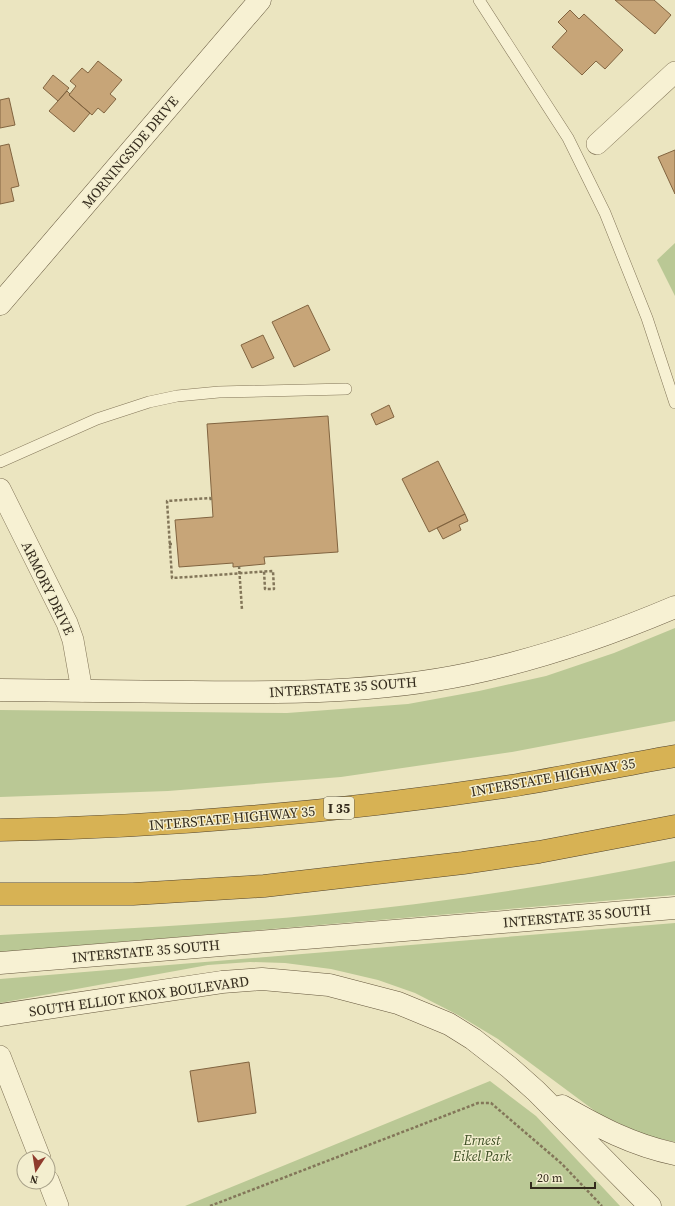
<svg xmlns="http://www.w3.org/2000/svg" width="675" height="1206" font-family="'Source Serif 4',serif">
<rect width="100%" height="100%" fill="#ebe5c0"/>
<path fill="#bac895" d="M675 243V296L657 260Z
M675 628V721L512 752 341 777 168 791 0 797V710L287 713 408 704 479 691 546 676 614 653Z
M675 861V895L0 952V935C72 931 143 928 215 923 369 913 524 892 675 861Z
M675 923V1142L647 1136 599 1114 498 1039 458 1015 415 993 378 980 331 969 285 963 250 962 208 965 0 1003V979Z
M490 1081 536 1116 620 1206H185Z"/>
<path fill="#c7a578" stroke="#816440" d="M615 0H654L671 15 655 34Z
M570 10 579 19 584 14 623 50 605 69 596 61 582 75 552 47 567 31 558 22Z
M98 61 122 80 110 94 116 99 104 113 98 108 92 115 69 95 76 86 70 81 82 68 88 73Z
M53 75 69 88 58 101 43 88Z
M67 91 70 94 69 95 90 113 74 132 49 111Z
M9 98 15 125 0 128V100Z
M9 144 19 186 11 188 14 201 0 204V146Z
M675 150V194L658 157Z
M308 305 330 350 294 367 272 322Z
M263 335 274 358 252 368 241 345Z
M389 405 394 417 376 425 371 414Z
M328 416 338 552 264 557 265 564 233 567V563L179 567 175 520 213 517 207 424Z
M438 461 465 514 429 532 402 479Z
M465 514 468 521 459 525 461 530 443 539 437 528Z
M249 1062 256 1113 198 1122 190 1071Z"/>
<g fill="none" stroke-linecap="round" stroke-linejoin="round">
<g stroke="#837659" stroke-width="12">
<path id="lane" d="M479 0 568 138 605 213 647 318 675 403
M0 462 97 419 149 402 177 396 219 392 346 389"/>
</g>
<g stroke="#837659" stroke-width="22">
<path id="street" d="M597 144 675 72
M0 489 67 623 73 640 82 691
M0 1056 40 1158
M48 1180 58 1206"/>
</g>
<g stroke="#65573d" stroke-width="23">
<path id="secondary" d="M0 304 260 0
M0 690C63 691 127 691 190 692 283 693 377 693 468 674 539 659 609 635 675 607
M0 963 675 908
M0 1015 222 982 262 979 329 985 398 1003 449 1024 473 1039 509 1067 536 1091 650 1206
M562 1106C599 1127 632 1145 675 1154"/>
</g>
<g stroke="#51432e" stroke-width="23">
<path id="highway" d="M0 830C173 827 346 811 517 785 570 776 622 765 675 756
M0 894H133L264 886 463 863 539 852 675 826"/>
</g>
<path stroke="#837659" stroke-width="2.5" stroke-dasharray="3 2" stroke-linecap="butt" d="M211 500 210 498 167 501 172 578C206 576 240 573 273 571L274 589H265L264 571
M169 544H174
M239 566 242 610
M210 1206 478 1103H491L562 1164 602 1206"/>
<use href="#lane" stroke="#f7f1d3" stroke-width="11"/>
<use href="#street" stroke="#f7f1d3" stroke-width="21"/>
<use href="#secondary" stroke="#f7f1d3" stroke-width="22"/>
<use href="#highway" stroke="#d7b254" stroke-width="22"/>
</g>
<g text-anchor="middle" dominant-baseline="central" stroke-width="3" stroke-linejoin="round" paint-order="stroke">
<rect fill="#f3eecf" stroke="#6d6652" stroke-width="1" x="324" y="797" width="30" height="22" rx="3"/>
<g font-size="13" font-weight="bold" fill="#342b1d">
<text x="339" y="808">I 35</text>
</g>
<g font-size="14" fill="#342b1d" stroke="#f3eecf">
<text transform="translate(130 152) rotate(-50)">MORNINGSIDE DRIVE</text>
<text transform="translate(48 588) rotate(64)">ARMORY DRIVE</text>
<text transform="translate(343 687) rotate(-4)">INTERSTATE 35 SOUTH</text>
<text transform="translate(553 777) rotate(-10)">INTERSTATE HIGHWAY 35</text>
<text transform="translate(232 818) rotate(-5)">INTERSTATE HIGHWAY 35</text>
<text transform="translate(577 916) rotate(-5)">INTERSTATE 35 SOUTH</text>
<text transform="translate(146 951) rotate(-5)">INTERSTATE 35 SOUTH</text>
<text transform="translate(139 996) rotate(-8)">SOUTH ELLIOT KNOX BOULEVARD</text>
</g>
<g font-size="14" font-style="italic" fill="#3e4f25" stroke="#f3eecf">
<text x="482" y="1140">Ernest<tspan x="482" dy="16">Eikel Park</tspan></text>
</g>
</g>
<g transform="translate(36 1170) rotate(192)"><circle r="19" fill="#f3eecf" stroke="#a7a088"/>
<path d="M0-3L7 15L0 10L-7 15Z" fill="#8f3b2d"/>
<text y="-6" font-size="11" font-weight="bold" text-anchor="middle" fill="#342b1d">N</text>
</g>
<path d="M531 1182v6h64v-6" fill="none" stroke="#342b1d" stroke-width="2"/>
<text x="537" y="1182" font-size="12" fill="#342b1d" stroke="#f3eecf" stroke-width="3" paint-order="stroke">20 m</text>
</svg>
